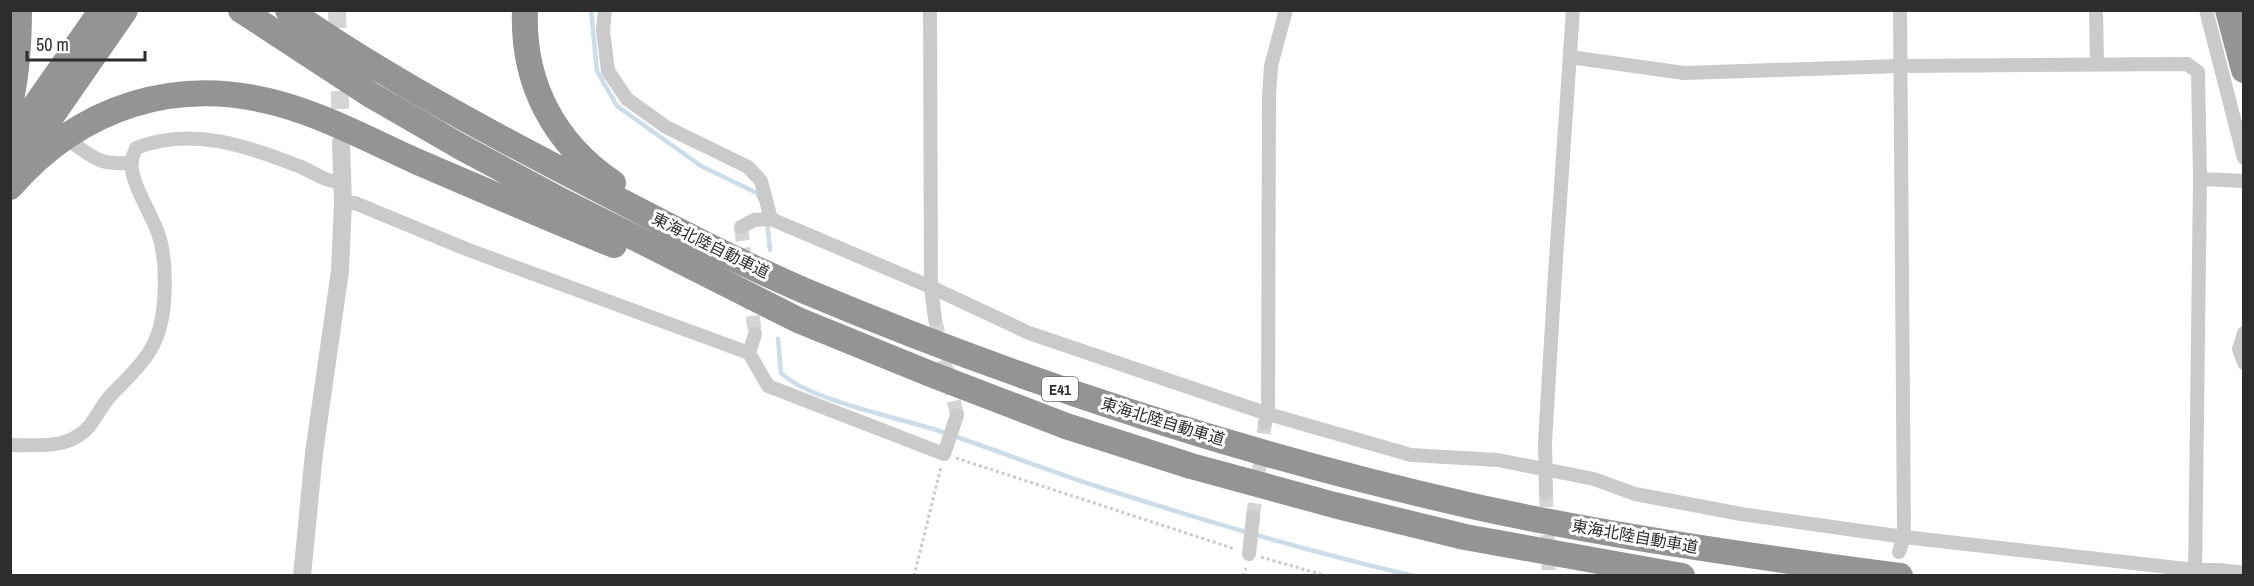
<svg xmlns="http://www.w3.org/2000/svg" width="2254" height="586" font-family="'Archivo Narrow','Noto Sans JP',sans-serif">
<rect width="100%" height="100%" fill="#fff"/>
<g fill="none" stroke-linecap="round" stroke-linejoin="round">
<path stroke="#cadde8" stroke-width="4.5" d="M591 10 597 71 617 106 701 166 757 193 760 199
M767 221 770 250
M778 339 781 373C808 399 894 417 933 429 988 447 1041 468 1096 486 1201 520 1306 551 1414 576"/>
<path stroke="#d5d5d5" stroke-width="14" stroke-dasharray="14 7" stroke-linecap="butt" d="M741 227 746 267
M750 295 755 334
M935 319 957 415
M1546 493 1549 576
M1253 517 1265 423"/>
<path stroke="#d5d5d5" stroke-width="18" stroke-dasharray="18 9" stroke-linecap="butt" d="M337 10 341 135"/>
<path stroke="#cacaca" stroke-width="3" stroke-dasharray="3 3" stroke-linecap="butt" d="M956 458 1235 549
M1261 557 1327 576
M914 576 941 467
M1243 576 1246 568"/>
<path stroke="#cacaca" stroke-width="14" d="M605 10 603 30 608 71 627 99 666 127 748 167 761 181 771 219
M930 10 931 287 935 319
M2096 10 2097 63
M2206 10 2244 158
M1570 57 1684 73 1899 66 2187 64 2198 72 2200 179 2195 576
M74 144C97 160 101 165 131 163
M2200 179 2244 181
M343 203H355L466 249 749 353 768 386 944 454 957 415
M741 227 754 220 771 219 931 287 1029 333 1268 414 1411 455 1498 460 1594 479 1635 494 1741 514 1904 537 2195 570H2220L2244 573
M2244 333 2239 349 2244 363
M749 353 755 334
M1265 423 1268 414 1269 96 1271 66 1286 10
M10 445C39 445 71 450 91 424 98 414 103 404 112 394 126 380 147 360 155 341 167 315 168 261 158 233 152 215 128 178 132 161 132 157 135 152 136 148 192 126 248 146 301 167 315 173 327 183 343 182
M1546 493 1545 442 1555 274 1573 10
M1899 552 1904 537 1900 10
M1249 554 1253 517"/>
<path stroke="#cacaca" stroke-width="18" d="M302 576 314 453 340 271 343 203 341 143"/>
<path stroke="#949494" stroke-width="26" d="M241 10 371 95 461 147 556 198 798 320 928 373 1066 426 1191 466 1334 505 1465 537 1682 576
M288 10C383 76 486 131 588 184 659 221 731 259 805 291 1019 381 1246 455 1472 506 1613 537 1757 557 1900 576
M525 10C522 83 554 143 613 183
M2228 10 2244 70
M10 104C17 73 19 42 19 10
M10 142 102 10
M19 163 125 10
M10 187C80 106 177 75 280 104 327 117 373 142 418 162 483 190 548 218 614 245"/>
</g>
<g text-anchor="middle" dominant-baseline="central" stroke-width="6" stroke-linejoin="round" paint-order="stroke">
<rect fill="#fff" stroke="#6c6c6c" stroke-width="1.5" x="1042" y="377" width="36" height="24" rx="4.5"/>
<g font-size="15" font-weight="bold" fill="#2d2d2d">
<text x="1060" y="389">E41</text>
</g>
<g font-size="16" fill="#2d2d2d" stroke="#fff">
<text transform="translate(711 245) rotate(26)">東海北陸自動車道</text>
<text transform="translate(1163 421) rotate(17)">東海北陸自動車道</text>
<text transform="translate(1635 536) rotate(10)">東海北陸自動車道</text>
</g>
</g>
<rect width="2254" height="586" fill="none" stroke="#2d2d2d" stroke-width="24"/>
<path d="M27 51v9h118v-9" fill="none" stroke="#2d2d2d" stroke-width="3"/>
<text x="36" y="51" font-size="18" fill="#2d2d2d" stroke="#ffffff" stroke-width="4.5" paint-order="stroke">50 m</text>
</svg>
